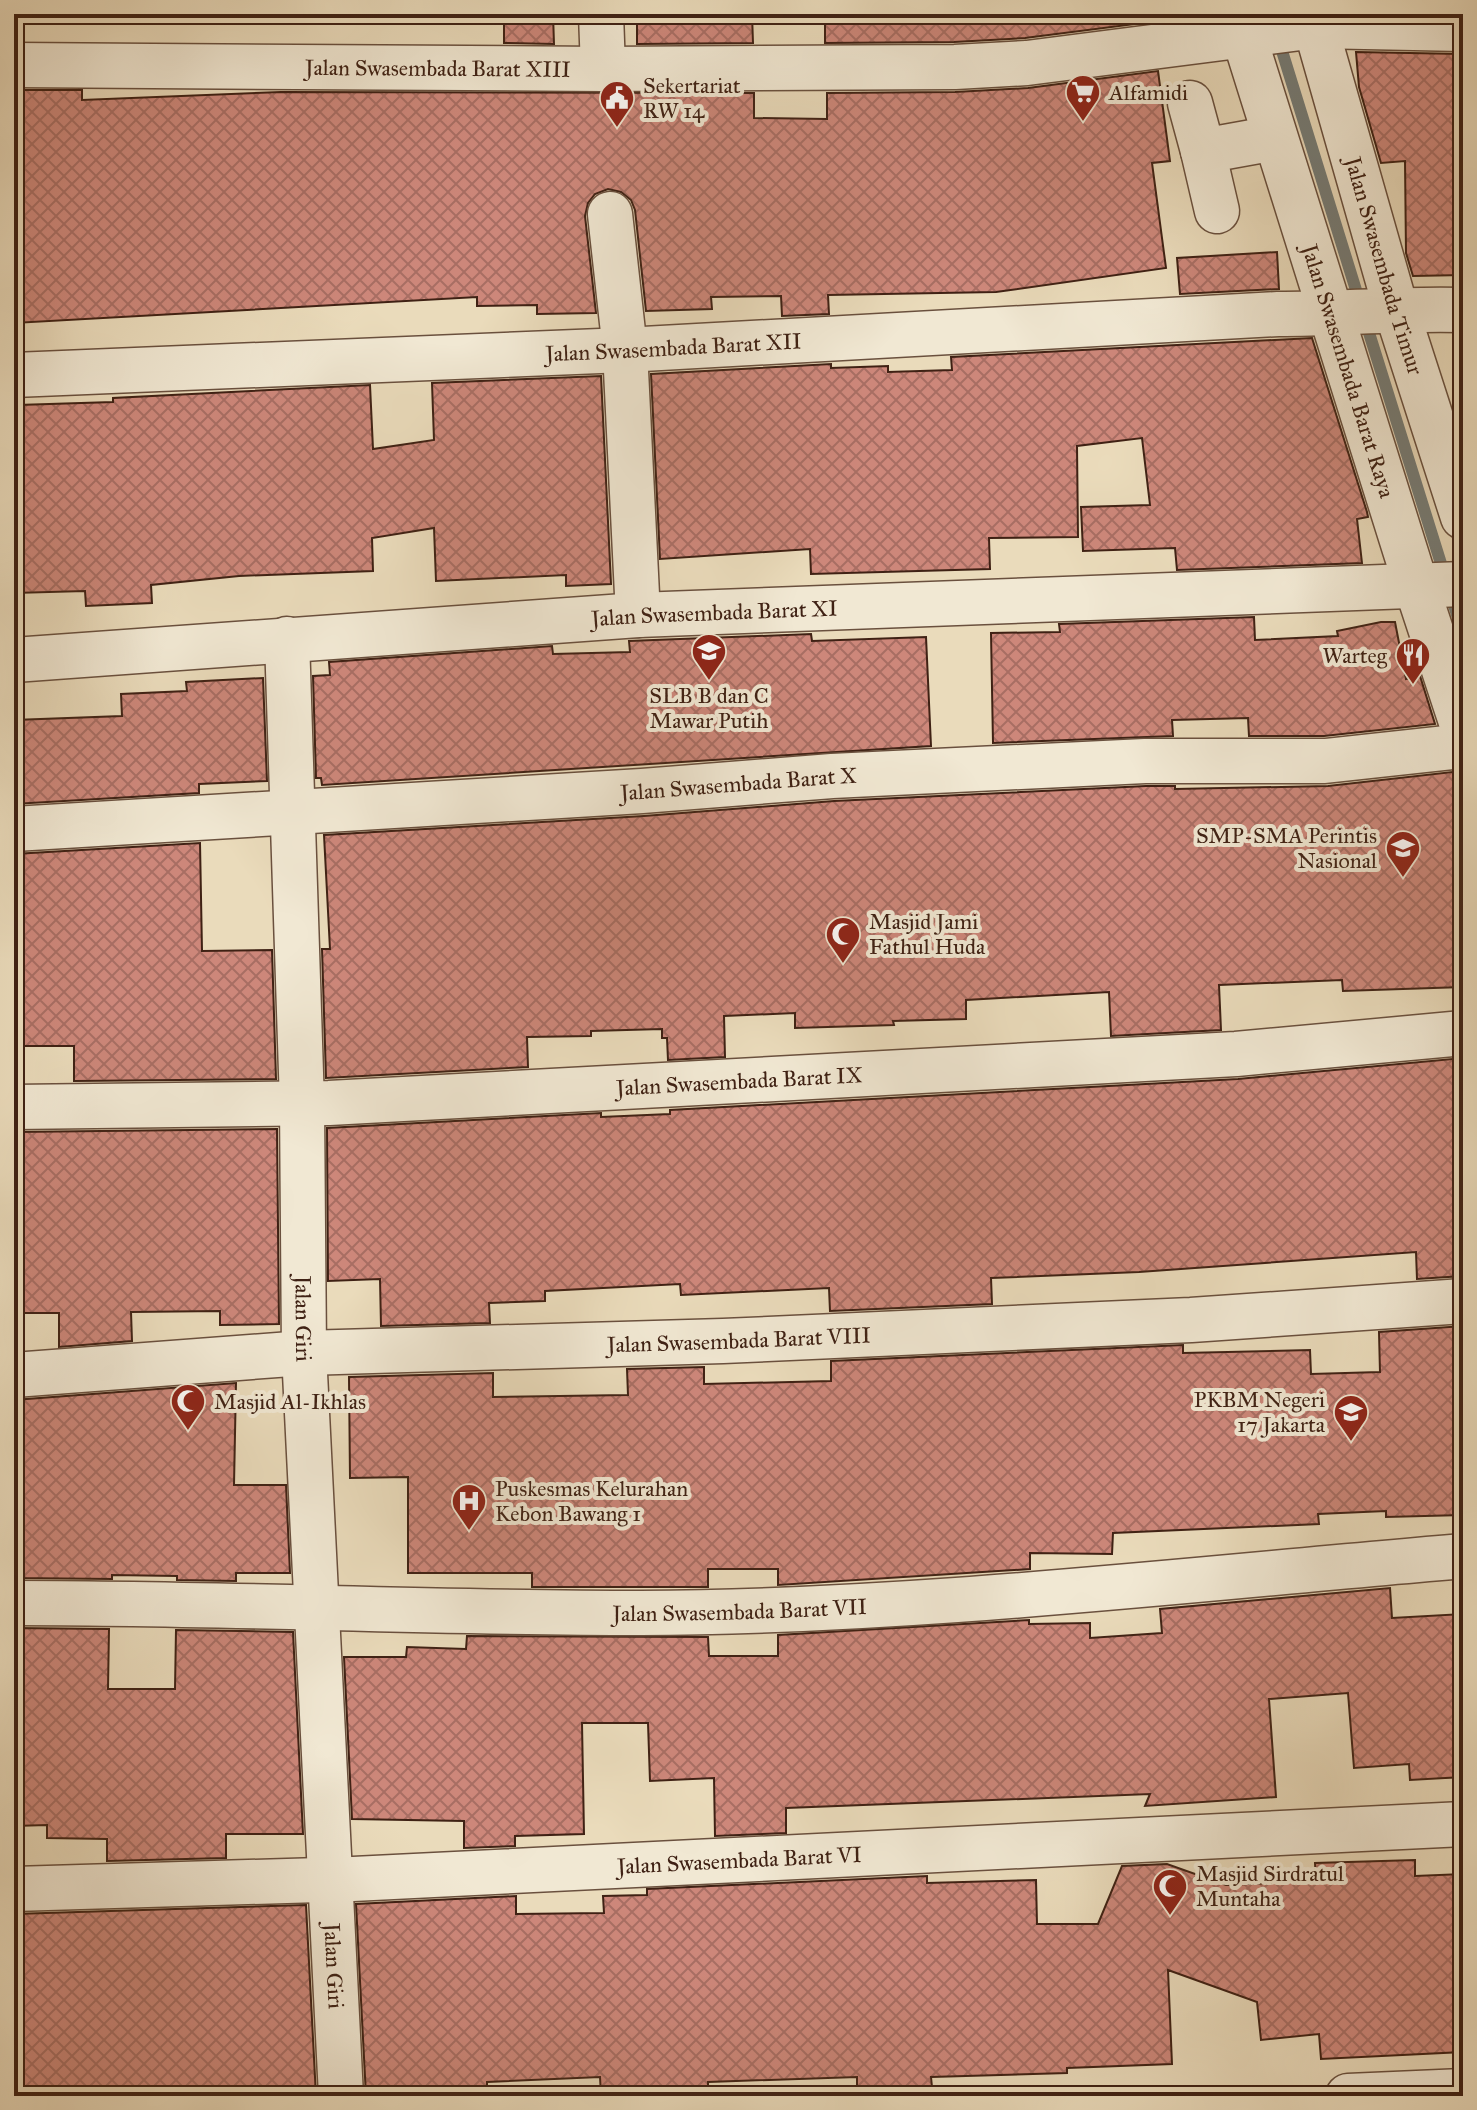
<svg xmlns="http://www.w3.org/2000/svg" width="1477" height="2110" font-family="'IM FELL Great Primer',serif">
<defs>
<pattern id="building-cross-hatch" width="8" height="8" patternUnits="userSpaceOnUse" patternTransform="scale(2)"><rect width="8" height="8" fill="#cd877a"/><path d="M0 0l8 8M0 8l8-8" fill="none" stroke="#a86e63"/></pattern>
</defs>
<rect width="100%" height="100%" fill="#eadbbb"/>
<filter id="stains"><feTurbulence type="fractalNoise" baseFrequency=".0025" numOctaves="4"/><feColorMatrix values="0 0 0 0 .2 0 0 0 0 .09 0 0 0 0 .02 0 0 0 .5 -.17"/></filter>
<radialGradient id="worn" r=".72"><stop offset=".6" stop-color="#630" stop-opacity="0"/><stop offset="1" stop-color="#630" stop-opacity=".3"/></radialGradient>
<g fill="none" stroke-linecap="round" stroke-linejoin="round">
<path stroke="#767c76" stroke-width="12" d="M1278 38 1360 303
M1365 320 1463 634"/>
</g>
<path fill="url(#building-cross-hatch)" stroke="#3f2114" stroke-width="2" d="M504 14H553L554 44 504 43Z
M637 14H752L753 43 637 44Z
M825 14H1150L1151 22 1025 38 954 42 825 43Z
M1356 52 1463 54V275L1413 276 1406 253 1405 161 1381 163 1359 87Z
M1158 71 1170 161 1152 163 1166 268 996 292 828 295 829 314 782 316 781 296 711 297 712 309 646 311 635 210 631 200 621 192 608 189 595 194 588 203 585 216 596 313 537 314V305L477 306V297L14 323V204L20 203 15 90H82V100L281 92 754 93V118L827 119V93L955 92 1028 88Z
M1277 252 1279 289 1180 294 1177 258Z
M1312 338 1367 512 1368 517 1357 519 1362 563 1177 570 1175 548 1083 551 1081 507 1150 505 1142 438 1077 446 1078 537 989 538 990 569 811 574 810 549 660 559 651 374 831 364V368L888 366V372L952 370 951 357Z
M601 376 611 584 566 586V575L436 581 434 528 372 538 373 571 239 576 151 585 152 603 86 606 85 591 14 593V508H22L18 405 113 402V398L370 385 373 449 434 440 432 383Z
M1254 617 1255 640 1338 636 1337 631 1381 622H1395L1406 679 1420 676 1435 724 1324 736H1249L1248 718 1172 720 1173 736 993 743 991 633 1060 632 1059 624Z
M811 634 812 641 926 637 931 746 322 785 321 778H316L313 676 330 675 329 662 552 646 553 654 630 652 629 641Z
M263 678 267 781 199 784V793L14 804V720L122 716 121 694 187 691 186 682Z
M1461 771 1463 987 1343 991 1342 980 1219 985 1221 1030 1111 1036 1109 992 966 1000V1019L893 1021 894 1025 795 1028V1013L724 1016 725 1057 668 1060 667 1038H662V1029L591 1031V1036L527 1037 528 1067 326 1078 322 949H330L324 835 644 816 834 801 1146 786H1175V789L1328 786Z
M200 843 202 951 272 950 276 1079 74 1081V1046H14V854Z
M1463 1058V1276L1417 1279 1416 1252 1139 1272 991 1278 992 1304 830 1311 829 1288 681 1295 680 1284 545 1291V1301L489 1303 490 1323 381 1326 380 1279 328 1281 327 1128 601 1113V1117L670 1114V1110L1238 1079Z
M277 1129 279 1324 220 1325V1311L131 1312 132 1341 59 1347V1313H14V1132Z
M1463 1326V1515L1386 1517V1511L1318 1514 1319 1524 1113 1533 1112 1554 1030 1553V1569L778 1585V1569H708V1587H532V1573H408V1477L350 1478 349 1377 493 1373V1397L628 1395 627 1369 704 1367V1384L831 1381V1361L1183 1345V1353L1310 1350 1311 1374 1380 1372 1379 1332Z
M236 1383 234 1485H286L290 1573H236V1581L177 1580V1576L112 1575V1579L14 1578V1400Z
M1390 1588 1392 1618 1463 1614V1777L1410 1780 1409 1764 1354 1768 1348 1693 1269 1699 1276 1797 1145 1806 1150 1794 786 1808V1833L715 1836 714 1778 650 1781 648 1723H582L584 1834 515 1836V1846L464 1848V1821L352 1819 344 1657H406L407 1647 466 1649 467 1636 708 1637 709 1656H778V1635L1029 1620V1624L1090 1623V1638L1162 1633 1160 1609Z
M14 1628 109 1629 108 1689H175L176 1630 293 1632 303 1834H226V1858L107 1861V1839L47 1838V1825L14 1826Z
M1415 1860V1876L1463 1874V2052L1321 2059 1319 2034 1261 2040 1257 2002 1168 1970 1172 2064 1067 2068V2073L931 2077 932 2087 857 2090V2077L708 2082V2091L601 2095 600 2077 487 2082V2096H366L356 1904 516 1896V1914L604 1913 603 1896 647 1895V1889L927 1876V1883L1036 1880 1037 1924H1098L1122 1866 1167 1864 1226 1885 1316 1881 1315 1863Z
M306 1905 316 2096H19L21 1988 14 1987V1914Z"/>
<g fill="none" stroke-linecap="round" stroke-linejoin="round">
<g stroke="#6a503e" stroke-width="47">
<g id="minor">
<path d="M601 14 603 69"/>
<path id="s1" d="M1237 14 1416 585 1463 728"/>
<path id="s2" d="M1312 14 1396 309 1463 517"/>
<path id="s3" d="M14 65 603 69 955 67 1027 63 1316 26 1463 29"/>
<path d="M1190 103 1203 151 1275 138"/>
<path d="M1203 151 1217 211"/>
<path d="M610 214 625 350 638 615"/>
<path id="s4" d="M14 375 625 350 1278 314C1340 314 1401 308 1463 310"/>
<path id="s5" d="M287 639 302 1104 304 1353 341 2096"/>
<path id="s6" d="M14 660 638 615 1463 584"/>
<path id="s7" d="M14 829 642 791 832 776 1145 761H1325L1463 746"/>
<path id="s8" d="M14 1107 329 1103 1236 1054 1463 1033"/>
<path id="s9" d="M14 1375 304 1353 723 1341 1191 1320 1463 1301"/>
<path id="s10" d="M14 1603C223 1603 432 1613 641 1613 913 1612 1191 1579 1463 1556"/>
<path id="s11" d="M14 1889 353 1879 1463 1824"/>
<path d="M1348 2096 1463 2091"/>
</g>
</g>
<use href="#minor" stroke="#f1e8d3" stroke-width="44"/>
</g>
<defs>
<g id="supermarket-pin" transform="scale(1.8)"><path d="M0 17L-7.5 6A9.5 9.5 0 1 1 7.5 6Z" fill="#8f2418" stroke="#f1e8d3"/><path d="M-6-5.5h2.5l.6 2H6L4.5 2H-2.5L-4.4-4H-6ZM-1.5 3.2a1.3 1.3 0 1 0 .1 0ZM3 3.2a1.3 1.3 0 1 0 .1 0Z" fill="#fff"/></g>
<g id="civic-pin" transform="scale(1.8)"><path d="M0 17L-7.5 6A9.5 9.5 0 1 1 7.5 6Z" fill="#8f2418" stroke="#f1e8d3"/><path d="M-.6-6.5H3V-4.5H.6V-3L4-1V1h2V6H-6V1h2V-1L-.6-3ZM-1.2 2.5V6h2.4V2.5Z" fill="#fff"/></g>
<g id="school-pin" transform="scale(1.8)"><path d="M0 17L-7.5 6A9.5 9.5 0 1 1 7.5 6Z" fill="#8f2418" stroke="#f1e8d3"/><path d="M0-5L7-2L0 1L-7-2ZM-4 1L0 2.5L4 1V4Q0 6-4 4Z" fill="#fff"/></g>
<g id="restaurant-pin" transform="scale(1.8)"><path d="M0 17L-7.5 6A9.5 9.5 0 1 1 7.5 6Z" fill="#8f2418" stroke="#f1e8d3"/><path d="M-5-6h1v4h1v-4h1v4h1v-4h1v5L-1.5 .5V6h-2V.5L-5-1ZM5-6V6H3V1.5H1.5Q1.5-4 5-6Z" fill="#fff"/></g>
<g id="mosque-pin" transform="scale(1.8)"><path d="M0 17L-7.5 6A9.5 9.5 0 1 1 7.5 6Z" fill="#8f2418" stroke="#f1e8d3"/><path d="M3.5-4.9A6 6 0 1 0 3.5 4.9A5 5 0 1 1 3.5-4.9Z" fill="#fff"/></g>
<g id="hospital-pin" transform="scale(1.8)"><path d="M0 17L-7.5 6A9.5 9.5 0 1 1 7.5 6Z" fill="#8f2418" stroke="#f1e8d3"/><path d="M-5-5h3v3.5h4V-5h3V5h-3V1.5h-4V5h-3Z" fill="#fff"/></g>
</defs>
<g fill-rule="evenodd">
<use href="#supermarket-pin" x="1083" y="92"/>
<use href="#civic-pin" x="617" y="98"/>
<use href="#school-pin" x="709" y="651"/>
<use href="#restaurant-pin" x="1413" y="655"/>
<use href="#school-pin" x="1403" y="848"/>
<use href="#mosque-pin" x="843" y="934"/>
<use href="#mosque-pin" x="188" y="1401"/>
<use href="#school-pin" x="1351" y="1412"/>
<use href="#hospital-pin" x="469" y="1501"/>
<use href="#mosque-pin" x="1170" y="1886"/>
</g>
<g text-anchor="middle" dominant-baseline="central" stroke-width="8" stroke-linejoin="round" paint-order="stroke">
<g font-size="22" fill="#3f2114" stroke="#f1e8d3">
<text stroke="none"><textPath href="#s3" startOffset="424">Jalan Swasembada Barat XIII</textPath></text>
<text stroke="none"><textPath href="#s2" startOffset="262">Jalan Swasembada Timur</textPath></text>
<text stroke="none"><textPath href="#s4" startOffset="660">Jalan Swasembada Barat XII</textPath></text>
<text stroke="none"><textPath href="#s1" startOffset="374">Jalan Swasembada Barat Raya</textPath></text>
<text stroke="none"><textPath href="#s6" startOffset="702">Jalan Swasembada Barat XI</textPath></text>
<text stroke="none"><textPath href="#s7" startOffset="726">Jalan Swasembada Barat X</textPath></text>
<text stroke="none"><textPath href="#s8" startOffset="726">Jalan Swasembada Barat IX</textPath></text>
<text stroke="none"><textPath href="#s5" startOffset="680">Jalan Giri</textPath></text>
<text stroke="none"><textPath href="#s9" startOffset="726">Jalan Swasembada Barat VIII</textPath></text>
<text stroke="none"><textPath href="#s10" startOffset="726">Jalan Swasembada Barat VII</textPath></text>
<text stroke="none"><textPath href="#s11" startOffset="726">Jalan Swasembada Barat VI</textPath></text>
<text stroke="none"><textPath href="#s5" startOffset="1328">Jalan Giri</textPath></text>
</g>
<g font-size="22" fill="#3f2114" stroke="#f1e8d3" text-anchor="start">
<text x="643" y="85">Sekertariat<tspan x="643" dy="25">RW 14</tspan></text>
<text x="1109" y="92">Alfamidi</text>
<text x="1387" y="655" text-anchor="end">Warteg</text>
<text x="709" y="695" text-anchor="middle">SLB B dan C<tspan x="709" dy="25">Mawar Putih</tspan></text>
<text x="1377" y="835" text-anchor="end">SMP-SMA Perintis<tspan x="1377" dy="25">Nasional</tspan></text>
<text x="869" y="921">Masjid Jami<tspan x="869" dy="25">Fathul Huda</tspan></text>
<text x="1325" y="1399" text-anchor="end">PKBM Negeri<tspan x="1325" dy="25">17 Jakarta</tspan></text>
<text x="214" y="1401">Masjid Al-Ikhlas</text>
<text x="495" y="1488">Puskesmas Kelurahan<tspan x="495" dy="25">Kebon Bawang 1</tspan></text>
<text x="1196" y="1873">Masjid Sirdratul<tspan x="1196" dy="25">Muntaha</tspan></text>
</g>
</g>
<rect width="1477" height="2110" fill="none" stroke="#eadbbb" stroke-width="48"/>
<rect x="16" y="16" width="1445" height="2078" fill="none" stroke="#3f2114" stroke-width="4"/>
<rect x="24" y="24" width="1429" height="2062" fill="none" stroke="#3f2114" stroke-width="2"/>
<rect width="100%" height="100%" filter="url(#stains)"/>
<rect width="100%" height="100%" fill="url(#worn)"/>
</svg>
